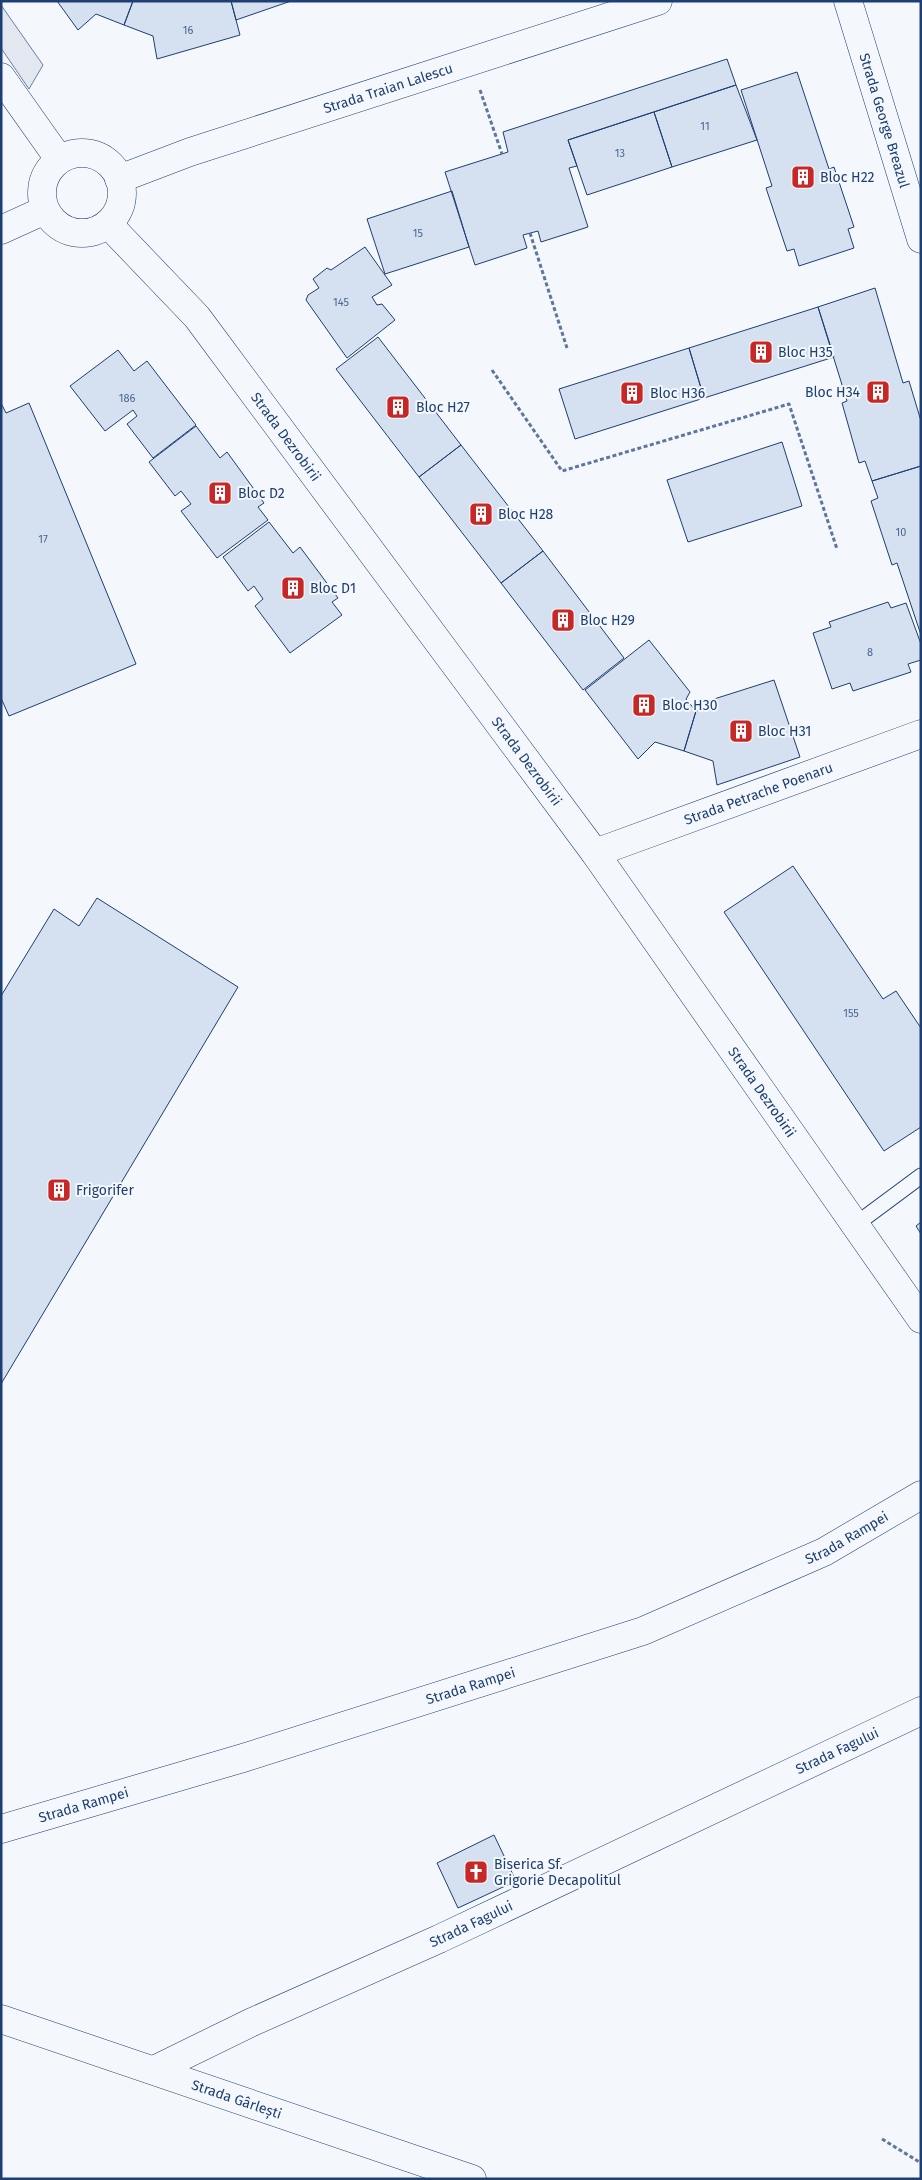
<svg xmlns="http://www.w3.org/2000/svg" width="922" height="2180" font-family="'Fira Sans',sans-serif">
<rect width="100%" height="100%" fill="#f4f7fb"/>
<path fill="#e3e8f0" stroke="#687fa3" d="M1 5 43 65 29 89 1 48Z"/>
<path fill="#d5e0f0" stroke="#1d3f73" d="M57 1H133L124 25 96 14 78 30Z
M133 1H231L240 35 157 59 153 36 124 25Z
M231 1H291L236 20Z
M727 59 736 85 568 140 577 166 569 168 588 227 541 242 538 231 523 235 527 248 475 265 445 172 508 152 503 132Z
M797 72 829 169 834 167 854 227 848 229 854 248 799 266 794 249 787 251 766 188 772 186 741 90Z
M736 85 757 140 672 167 654 112Z
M654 112 672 167 587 195 568 140Z
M452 191 469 247 385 274 367 219Z
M365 247 392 285 372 297 377 305 382 304 395 320 347 358 306 300 308 295 319 288 313 279 327 268 331 270Z
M875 288 903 383 909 381 921 421V466L872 481 865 461 859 463 842 403 847 401 818 307Z
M818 307 834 357 704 398 689 348Z
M378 337 461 445 419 477 336 369Z
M689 348 704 398 575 439 559 389Z
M118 350 134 371 147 361 196 425 153 458 127 424 137 416 133 410 105 431 70 386Z
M1 403 6 413 29 403 136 664 9 716 1 698Z
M196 426 220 458 227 452 264 503 258 507 268 520 217 558 181 511 191 504 181 491 175 496 149 462Z
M782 442 802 506 688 542 667 480Z
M461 445 543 551 501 583 419 477Z
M921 466V635L897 563 892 565 871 501 878 498 872 481Z
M269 522 293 553 300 547 338 598 332 602 342 615 290 653 255 606 263 599 254 586 248 591 223 557Z
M543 551 624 658 583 690 501 583Z
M888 602 891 608 906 603 921 644V660L908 664 911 672 853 691 850 683 832 689 813 633 831 627 829 622Z
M649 640 690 692 686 699 696 711 684 751 655 742 638 759 585 690Z
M774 680 800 757 717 785 713 761 684 751 696 711 710 708 711 700Z
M793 866 883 999 896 991 921 1028V1127L884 1151 724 912Z
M97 898 238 987 1 1384V996L54 909 79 926Z
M921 1222V1234L916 1226Z
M494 1835 516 1881 458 1908 437 1863Z"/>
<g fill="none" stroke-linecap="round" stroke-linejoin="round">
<g stroke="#1d3f73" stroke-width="17">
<path id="lane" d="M855 1225 921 1176"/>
</g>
<g stroke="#1d3f73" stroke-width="29">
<g id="street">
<path id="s1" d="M848 1 921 239"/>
<path id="s2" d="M108 224 197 317 595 853 921 1319"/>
<path id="s3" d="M595 853 921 734"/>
<path id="s4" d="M1 1829 243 1758 643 1631 824 1552 921 1495"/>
<path id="s5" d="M154 2070 250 2023 439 1939 921 1711"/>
</g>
</g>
<g stroke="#1d3f73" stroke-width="29">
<g id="secondary">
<path d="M1 77 59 159"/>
<circle cx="82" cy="193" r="40"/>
<path id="s6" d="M119 179 190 152 658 1"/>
<path d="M1 230 45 210"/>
<path id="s7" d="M1 2019 472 2179"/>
</g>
</g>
<path stroke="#5e769c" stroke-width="3" stroke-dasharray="4 2.5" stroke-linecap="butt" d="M480 90 502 154
M530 233 567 348
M492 370 562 471 789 404 837 549
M882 2139 921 2163"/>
<use href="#lane" stroke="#f4f7fb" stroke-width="15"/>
<use href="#street" stroke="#f4f7fb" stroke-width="28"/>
<use href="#secondary" stroke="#f4f7fb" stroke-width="28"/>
</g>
<defs>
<g id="building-square" transform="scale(1.25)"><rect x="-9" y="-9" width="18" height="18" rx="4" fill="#c62828" stroke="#f4f7fb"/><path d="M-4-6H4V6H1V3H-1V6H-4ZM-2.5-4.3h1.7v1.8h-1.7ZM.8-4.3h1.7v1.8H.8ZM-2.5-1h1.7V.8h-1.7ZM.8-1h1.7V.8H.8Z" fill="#fff"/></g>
<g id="church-square" transform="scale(1.25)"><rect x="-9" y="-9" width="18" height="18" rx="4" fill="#c62828" stroke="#f4f7fb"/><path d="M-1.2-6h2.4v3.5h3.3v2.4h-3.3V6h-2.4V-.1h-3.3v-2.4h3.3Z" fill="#fff"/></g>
</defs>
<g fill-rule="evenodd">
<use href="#building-square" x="803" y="177"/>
<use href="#building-square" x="761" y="352"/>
<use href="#building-square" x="878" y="392"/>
<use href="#building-square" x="632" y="393"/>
<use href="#building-square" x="398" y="407"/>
<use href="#building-square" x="220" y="493"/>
<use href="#building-square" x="481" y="514"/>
<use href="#building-square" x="293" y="588"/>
<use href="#building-square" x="563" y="620"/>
<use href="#building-square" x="644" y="705"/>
<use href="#building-square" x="741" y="731"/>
<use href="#building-square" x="59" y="1190"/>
<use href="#church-square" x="476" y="1872"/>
</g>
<g text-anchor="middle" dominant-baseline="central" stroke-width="4" stroke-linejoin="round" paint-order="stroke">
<g font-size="11" fill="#4b6792">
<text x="188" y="30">16</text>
<text x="705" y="126">11</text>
<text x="620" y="153">13</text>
<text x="418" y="233">15</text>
<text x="341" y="302">145</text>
<text x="127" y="398">186</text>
<text x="901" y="532">10</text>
<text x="43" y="539">17</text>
<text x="870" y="652">8</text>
<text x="851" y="1013">155</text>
</g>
<g font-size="14" fill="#1d3f73" stroke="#f4f7fb">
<text stroke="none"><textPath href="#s6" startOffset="284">Strada Traian Lalescu</textPath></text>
<text stroke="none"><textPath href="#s1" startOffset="125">Strada George Breazul</textPath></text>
<text stroke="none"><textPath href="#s2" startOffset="278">Strada Dezrobirii</textPath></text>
<text stroke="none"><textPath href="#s2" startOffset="682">Strada Dezrobirii</textPath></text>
<text stroke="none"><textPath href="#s3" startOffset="174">Strada Petrache Poenaru</textPath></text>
<text stroke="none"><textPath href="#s2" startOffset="1088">Strada Dezrobirii</textPath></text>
<text stroke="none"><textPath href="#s4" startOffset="896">Strada Rampei</textPath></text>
<text stroke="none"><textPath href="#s4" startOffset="491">Strada Rampei</textPath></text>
<text stroke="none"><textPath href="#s5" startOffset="754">Strada Fagului</textPath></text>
<text stroke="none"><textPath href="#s4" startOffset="86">Strada Rampei</textPath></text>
<text stroke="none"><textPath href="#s5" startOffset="349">Strada Fagului</textPath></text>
<text stroke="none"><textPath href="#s7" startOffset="249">Strada Gârlești</textPath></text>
</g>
<g font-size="14" fill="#1d3f73" stroke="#f4f7fb" text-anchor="start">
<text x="820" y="177">Bloc H22</text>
<text x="778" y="352">Bloc H35</text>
<text x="860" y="392" text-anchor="end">Bloc H34</text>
<text x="650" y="393">Bloc H36</text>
<text x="416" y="407">Bloc H27</text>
<text x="238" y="493">Bloc D2</text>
<text x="498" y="514">Bloc H28</text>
<text x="310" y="588">Bloc D1</text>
<text x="580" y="620">Bloc H29</text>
<text x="662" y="705">Bloc H30</text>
<text x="758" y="731">Bloc H31</text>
<text x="76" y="1190">Frigorifer</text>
<text x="494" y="1864">Biserica Sf.<tspan x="494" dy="16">Grigorie Decapolitul</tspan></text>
</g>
</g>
<rect width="922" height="2180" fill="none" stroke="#1d3f73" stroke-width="5"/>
</svg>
